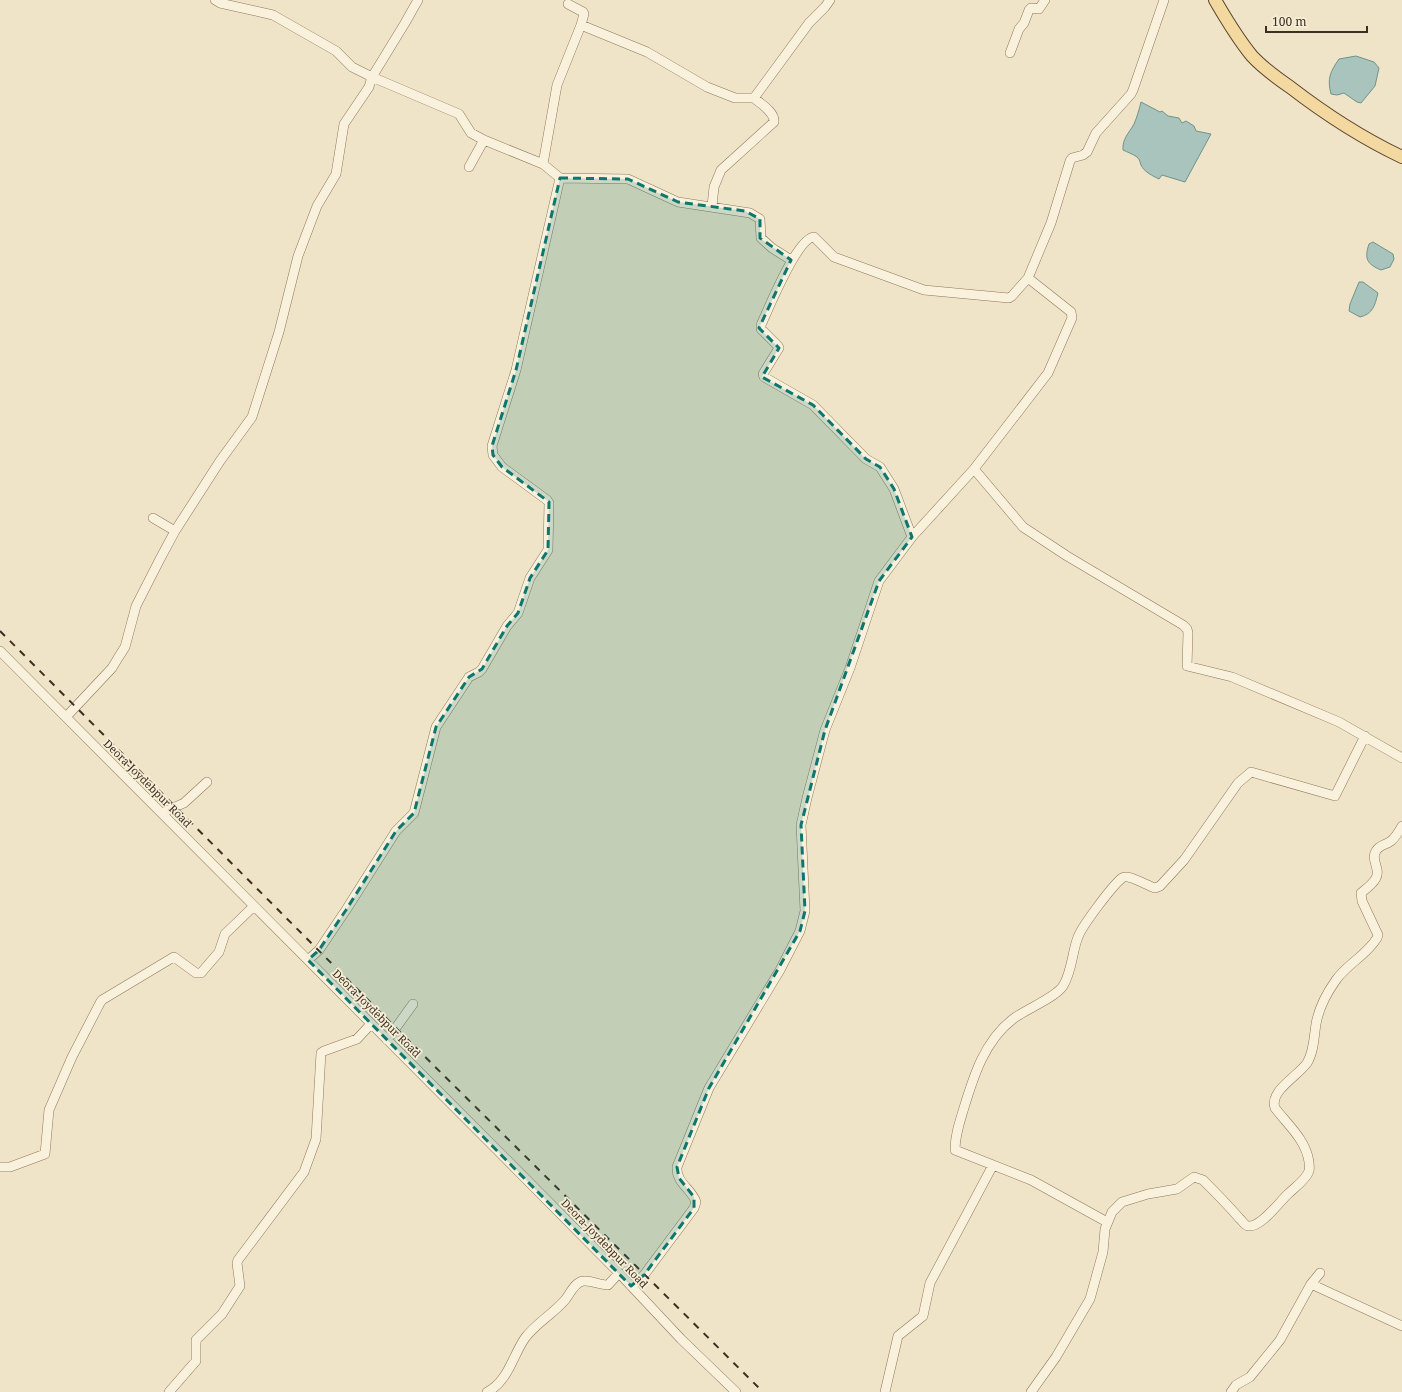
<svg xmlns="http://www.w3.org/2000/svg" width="1402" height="1392" font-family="'Noto Serif',serif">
<rect width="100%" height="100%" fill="#f0e4c8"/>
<path fill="#a9c4bc" stroke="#6f938a" d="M1356 56 1374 62 1379 68 1375 86 1361 103 1357 102 1344 93 1337 95 1331 94C1327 79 1330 72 1339 59Z
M1141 102 1160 112 1162 111 1168 116 1179 118 1182 123 1186 121 1194 126 1196 131 1211 134 1185 182 1162 175 1159 179C1153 176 1144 172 1141 165 1140 162 1140 160 1137 157 1133 154 1127 152 1123 150 1122 139 1129 133 1134 124 1137 117 1139 110 1141 102Z
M1373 242 1393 254 1394 259 1390 267 1381 270C1367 264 1364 259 1369 244Z
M1359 282H1363L1378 293C1375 305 1373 314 1360 317L1349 311 1350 304Z"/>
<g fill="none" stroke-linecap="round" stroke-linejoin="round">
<g stroke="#8d765c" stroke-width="10">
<path id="minor" d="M215 0 220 3 273 15 336 51 352 67 372 77 459 114 471 133 484 140 543 164 560 178 628 179 678 202 750 213 760 219 761 238 772 248 791 260
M581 25 647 52 707 87 735 98H754C761 104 775 112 774 122L721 170 714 187 712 206
M1010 53 1019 29 1024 23 1029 10 1031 8 1039 9 1045 0
M754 98 809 23 825 7 830 0
M543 164 557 85 581 25 584 14 583 12 568 4
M469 167 484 140
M974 469 1023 527 1067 556 1183 625 1187 629 1188 633 1187 666 1232 677 1339 722 1402 758
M153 518 175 531
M912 537 894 489 880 467 866 459 813 405 764 377 763 374 779 348 778 346 761 329V325C768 310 797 238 814 237L834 257 924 290 1009 298 1012 296 1028 278 1051 223 1070 161 1072 158 1083 155 1087 152 1096 133 1131 94 1133 90 1164 0
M0 651 518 1171 619 1273 681 1339 736 1392
M66 717 112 668 118 658 125 647 136 606 160 559 175 531 220 461 252 417 279 332 298 256 317 206 336 174 344 124 369 87 372 77 405 23 418 0
M162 813 184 803 207 782
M308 960 319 950 346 910 396 831 414 813 436 727 469 677 479 672 482 669 507 626 518 613 530 578 548 550 549 503 547 500 502 467 493 455 492 446 516 370 560 178
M387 1040 413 1004
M0 1167H10L45 1154 49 1110 72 1057 100 1003 102 1000 172 958 174 957 196 973H201L219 952 225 934 254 906
M1107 1222 1031 1180 955 1150C955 1136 959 1124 963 1111 973 1078 984 1041 1013 1019 1026 1009 1055 998 1063 986 1072 972 1072 952 1078 937 1082 926 1112 886 1122 878 1128 873 1147 886 1155 888L1160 886 1184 860 1238 783 1251 772 1335 796 1365 736
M1311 1284 1402 1326
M631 1286 644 1275 694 1208 696 1202C691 1188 676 1183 677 1167L709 1088 780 970 800 931 805 911 801 825 807 798 825 730 850 668 879 581 912 537 974 469 1048 373 1072 318 1071 312 1028 278
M169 1392 196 1361V1340L222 1314 240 1286 237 1263 238 1260 304 1172 316 1139 321 1053 324 1051 357 1039 371 1024
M487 1392C508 1382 513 1355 525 1338 536 1323 553 1314 565 1300 570 1294 575 1281 584 1281 591 1280 599 1285 608 1285L619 1273
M885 1392 898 1336 923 1316 930 1283 993 1165
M1031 1392 1056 1357 1090 1299 1103 1252 1105 1229 1112 1212 1122 1202 1148 1194 1177 1189 1194 1177 1203 1180C1215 1192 1228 1205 1239 1218 1242 1220 1244 1225 1248 1226 1261 1228 1280 1201 1288 1194 1295 1187 1306 1180 1309 1171 1310 1169 1309 1165 1309 1162 1306 1140 1288 1125 1275 1108 1269 1091 1298 1076 1307 1063 1314 1052 1314 1036 1316 1024 1319 1007 1326 994 1336 980 1347 964 1367 955 1377 938L1378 935 1362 901 1361 893C1366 889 1373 884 1376 878 1381 869 1370 859 1376 851 1379 845 1386 845 1391 841 1396 837 1399 831 1402 826
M1231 1392 1236 1385 1250 1377 1280 1340 1311 1284 1320 1273"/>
</g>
<g stroke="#5b4430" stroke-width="14">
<path id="major" d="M1215 0C1226 19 1238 39 1252 56 1263 68 1277 78 1290 87 1325 114 1362 138 1402 157"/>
</g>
<use href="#minor" stroke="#faf1dc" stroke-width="9"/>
<use href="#major" stroke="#f3d9a0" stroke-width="12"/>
<path stroke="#3d2e20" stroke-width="2" stroke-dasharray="7 7" stroke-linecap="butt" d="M0 631 396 1028 763 1392"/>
</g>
<path fill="#0f766e" fill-opacity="0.2" stroke="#0f766e" stroke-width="3" stroke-dasharray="8 5" stroke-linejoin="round" d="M560 178 628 179 678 202 745 211 760 219V238L791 260 759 328 779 348 762 377 813 405 866 459 880 467 894 489 912 537 879 581 825 730 801 825 805 911 800 931 709 1088 677 1167 679 1178 694 1197V1208L644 1275 631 1286 308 960 319 950 346 910 396 831 414 813 436 727 469 677 482 669 507 626 518 613 530 578 548 550 549 502 502 467 493 455 492 446 516 370Z"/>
<g text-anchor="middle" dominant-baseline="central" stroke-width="3.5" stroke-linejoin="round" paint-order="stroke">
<g font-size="11" fill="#3d2e20" stroke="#f7eed8">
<text transform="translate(148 783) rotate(45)">Deora-Joydebpur Road</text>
<text transform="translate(377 1013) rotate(45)">Deora-Joydebpur Road</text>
<text transform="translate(605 1243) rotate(46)">Deora-Joydebpur Road</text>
</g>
</g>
<path d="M1266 26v6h101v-6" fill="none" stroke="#3d2e20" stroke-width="2"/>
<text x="1272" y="26" font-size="12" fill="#3d2e20" stroke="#f7eed8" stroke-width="3" paint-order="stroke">100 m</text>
</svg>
